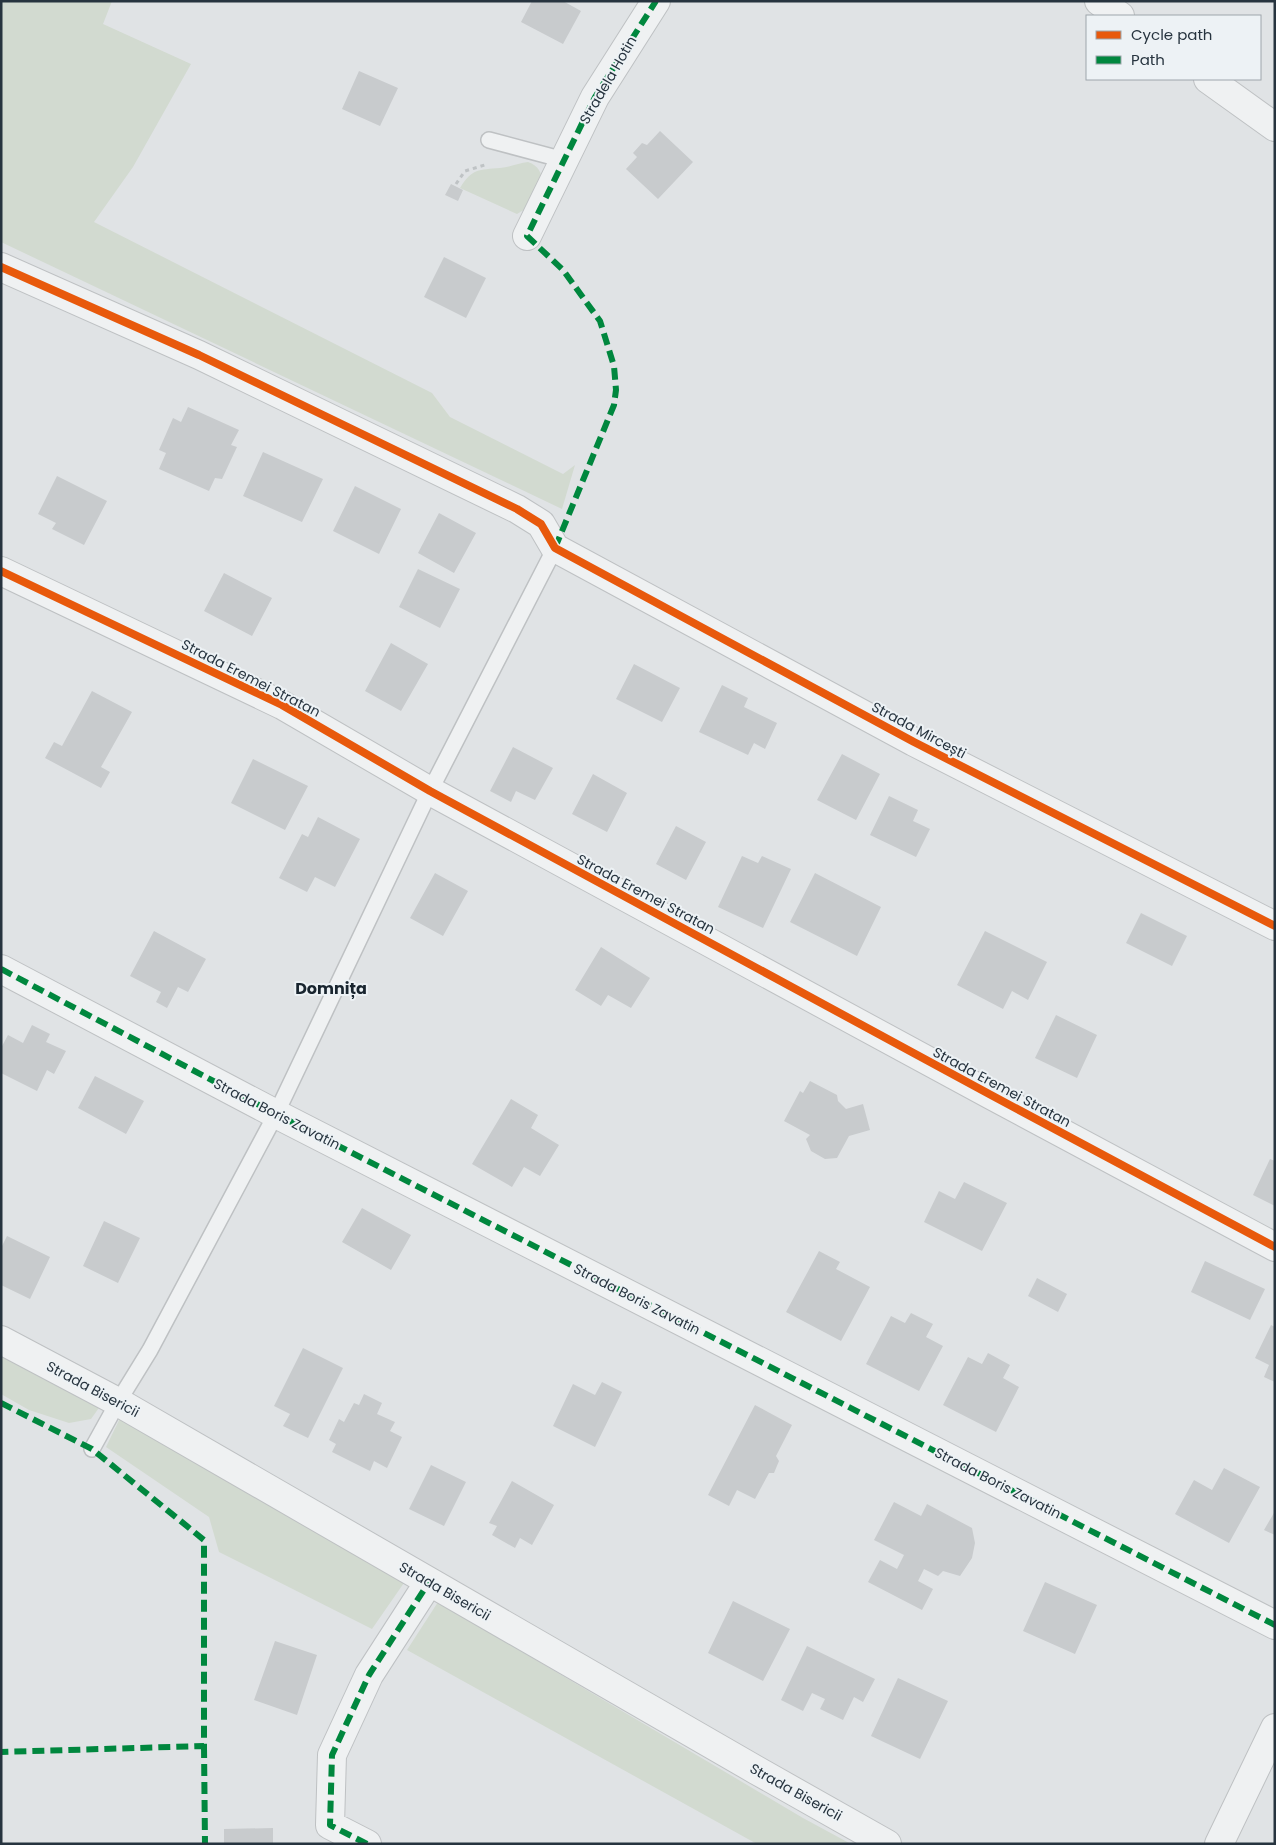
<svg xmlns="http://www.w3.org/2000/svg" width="1276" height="1845" font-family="Poppins,sans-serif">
<rect width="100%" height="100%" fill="#e0e3e5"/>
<path fill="#d2dad0" d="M1 1H112L103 24 191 64 133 167 94 222 432 393 450 417 563 474 575 465 562 509 1 242Z
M528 162C539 166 541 172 543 183L527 208 517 214 460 188C472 168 479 170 500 168 510 167 519 163 528 162Z
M1 1352 101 1405 91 1419 69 1423 29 1410 1 1394Z
M122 1414 406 1580 372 1629 219 1552 209 1517 106 1447Z
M438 1602 803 1818 851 1844H757L407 1650Z"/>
<path fill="#c8cbcd" d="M532 1H563L581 11 563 44 521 22Z
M359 71 398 88 380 126 342 109Z
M660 131 693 162 658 199 626 169 637 157 633 153 642 143 647 145Z
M451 184 463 190 458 201 445 195Z
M444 257 486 278 466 318 424 297Z
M188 407 239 430 231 445 237 447 222 479 215 478 209 491 159 469 166 453 159 450 173 418 181 422Z
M263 452 323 479 302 522 243 496Z
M57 476 107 501 84 545 52 529 56 523 38 514Z
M355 486 401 509 379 554 333 531Z
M439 513 476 533 454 573 418 553Z
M418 569 460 589 440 628 399 607Z
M224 573 272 598 252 636 204 611Z
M391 643 428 664 401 711 365 691Z
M634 664 680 688 662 722 616 699Z
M722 685 748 698 744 707 777 723 765 749 754 743 748 755 699 732Z
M92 691 132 712 101 767 110 772 101 788 45 758 54 742 62 746Z
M513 747 553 768 535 800 516 791 511 802 490 791Z
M842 754 880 774 856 820 817 800Z
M253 759 308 786 285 830 231 803Z
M593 774 627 793 607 832 572 814Z
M889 796 918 810 913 821 930 829 916 857 870 835Z
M318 817 360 839 335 887 315 877 307 892 279 878 302 834 308 837Z
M676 826 706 842 686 880 656 864Z
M742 856 758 863 762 856 791 869 763 928 718 907Z
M435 873 468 891 443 936 410 918Z
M815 873 881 907 857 956 790 922Z
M1141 913 1187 936 1172 966 1126 943Z
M154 931 206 959 188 992 178 987 167 1008 156 1002 161 992 130 976Z
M985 931 1047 962 1028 1000 1012 991 1003 1009 957 985Z
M601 947 650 978 631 1008 608 995 601 1006 575 990Z
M1056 1015 1097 1035 1077 1078 1035 1058Z
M32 1025 50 1034 46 1042 66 1051 54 1074 47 1070 37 1091 1 1073V1048L8 1035 23 1043Z
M95 1076 144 1101 126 1134 78 1108Z
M810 1081 837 1095 838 1101 846 1109 863 1104 870 1130 849 1136 837 1158 825 1159 811 1151 806 1139 810 1135 784 1121 800 1091 803 1093Z
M511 1099 538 1115 531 1128 559 1145 540 1176 524 1167 512 1187 472 1164Z
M1270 1159 1275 1161V1206L1253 1195Z
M964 1182 1007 1203 982 1251 924 1222 939 1191 955 1199Z
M362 1208 411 1235 391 1270 342 1242Z
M104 1221 140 1238 118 1283 83 1266Z
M7 1236 50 1257 30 1299 1 1285V1248Z
M819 1251 840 1262 836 1269 870 1287 841 1341 786 1312Z
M1205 1261 1265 1289 1250 1320 1191 1292Z
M1037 1278 1067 1294 1058 1312 1028 1296Z
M911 1313 933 1324 926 1337 943 1346 919 1391 866 1364 891 1316 905 1323Z
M1271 1325 1275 1327V1382L1264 1377 1269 1365 1255 1358Z
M303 1348 343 1368 308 1438 283 1426 290 1414 274 1406Z
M988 1353 1010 1365 1003 1378 1019 1387 996 1432 943 1405 968 1357 982 1364Z
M602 1382 622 1392 595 1447 553 1426 573 1384 595 1395Z
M364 1394 382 1403 377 1414 395 1422 390 1431 402 1437 387 1468 374 1461 370 1471 332 1452 336 1444 329 1440 339 1419 344 1422 354 1403 359 1405Z
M755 1405 792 1425 776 1456 779 1461 774 1473H769L755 1499 737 1490 729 1506 708 1495Z
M431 1465 466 1482 444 1526 409 1509Z
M1224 1468 1260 1487 1229 1543 1175 1514 1194 1480 1212 1490Z
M512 1481 554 1505 532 1545 520 1538 515 1548 492 1535 497 1526 489 1523Z
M894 1502 921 1516 927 1504 972 1528 975 1543 972 1558 960 1576 943 1571 938 1576 924 1569 918 1581 933 1589 922 1610 868 1582 880 1560 897 1569 904 1555 874 1540Z
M1275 1511V1535L1264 1530Z
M1045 1582 1097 1605 1075 1654 1023 1631Z
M733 1601 790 1629 763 1681 708 1653Z
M275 1641 317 1655 297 1715 254 1700Z
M807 1646 875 1679 863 1702 854 1697 843 1720 820 1709 825 1699 812 1693 803 1711 781 1700Z
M898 1678 948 1701 920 1759 871 1736Z
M273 1828V1844H224V1829Z"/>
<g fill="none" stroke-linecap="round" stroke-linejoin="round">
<g stroke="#bec1c3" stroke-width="18">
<path id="service" d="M489 140 564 160
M92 1449 118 1402 150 1350 276 1114 430 791 555 548"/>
</g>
<g stroke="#bec1c3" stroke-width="30">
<path id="minor" d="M1099 1 1120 16
M1208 79 1275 127
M527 236 595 97 656 1
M1 267 199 355 517 509 541 524 555 548 914 742 1275 926
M1 571 282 705 430 791 991 1095 1275 1247
M1 969 276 1114 1275 1625
M1 1340 118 1402 756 1770 887 1844
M367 1844 330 1825 332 1755 369 1675 429 1582
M1219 1844 1275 1728"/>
</g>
<path stroke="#bfc3c5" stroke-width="3" stroke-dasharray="4 4" stroke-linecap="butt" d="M456 184 465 171 488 164"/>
<use href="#service" stroke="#eff1f2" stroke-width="15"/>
<use href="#minor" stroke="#eff1f2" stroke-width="28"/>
<path stroke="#00873e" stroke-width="6" stroke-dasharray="12 6" stroke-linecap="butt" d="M555 548 614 405 616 390 614 366 600 321 563 270 527 236 595 97 656 1
M1 969 276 1114 1275 1625
M1 1403 92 1449 204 1540V1746L1 1752
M204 1746 205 1844
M367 1844 330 1825 332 1755 369 1675 429 1582"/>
<g stroke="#edf2f5" stroke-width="11">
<path id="cycleway" d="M1 267 199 355 517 509 541 524 555 548 914 742 1275 926
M1 571 282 705 430 791 991 1095 1275 1247"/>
</g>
<use href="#cycleway" stroke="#e8590c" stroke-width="8"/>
</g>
<g text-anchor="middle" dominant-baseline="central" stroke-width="4" stroke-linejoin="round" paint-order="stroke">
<g font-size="14" fill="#27343f" stroke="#edf2f5">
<text transform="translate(608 80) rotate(-60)">Stradela Hotin</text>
<text transform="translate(251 678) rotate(27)">Strada Eremei Stratan</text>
<text transform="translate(919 730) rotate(28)">Strada Mircești</text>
<text transform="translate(646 894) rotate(28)">Strada Eremei Stratan</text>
<text transform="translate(1002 1087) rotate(28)">Strada Eremei Stratan</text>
<text transform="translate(277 1114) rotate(27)">Strada Boris Zavatin</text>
<text transform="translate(637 1299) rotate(27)">Strada Boris Zavatin</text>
<text transform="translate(93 1389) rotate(28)">Strada Bisericii</text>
<text transform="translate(998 1483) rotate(27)">Strada Boris Zavatin</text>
<text transform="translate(445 1591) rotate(30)">Strada Bisericii</text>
<text transform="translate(796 1792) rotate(29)">Strada Bisericii</text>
</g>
<g font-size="16" font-weight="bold" fill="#19252f" stroke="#edf2f5">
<text x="331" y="988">Domnița</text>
</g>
</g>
<rect width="1276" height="1845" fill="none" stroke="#27343f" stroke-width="5"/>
<rect x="1086" y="15" width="175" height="65" fill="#edf2f5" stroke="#9ea6ac"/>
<rect x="1096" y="31" width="25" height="8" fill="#e8590c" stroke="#9ea6ac"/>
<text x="1131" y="40" font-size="15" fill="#27343f">Cycle path</text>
<rect x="1096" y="56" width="25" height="8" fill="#00873e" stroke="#9ea6ac"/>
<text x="1131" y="65" font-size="15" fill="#27343f">Path</text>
</svg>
